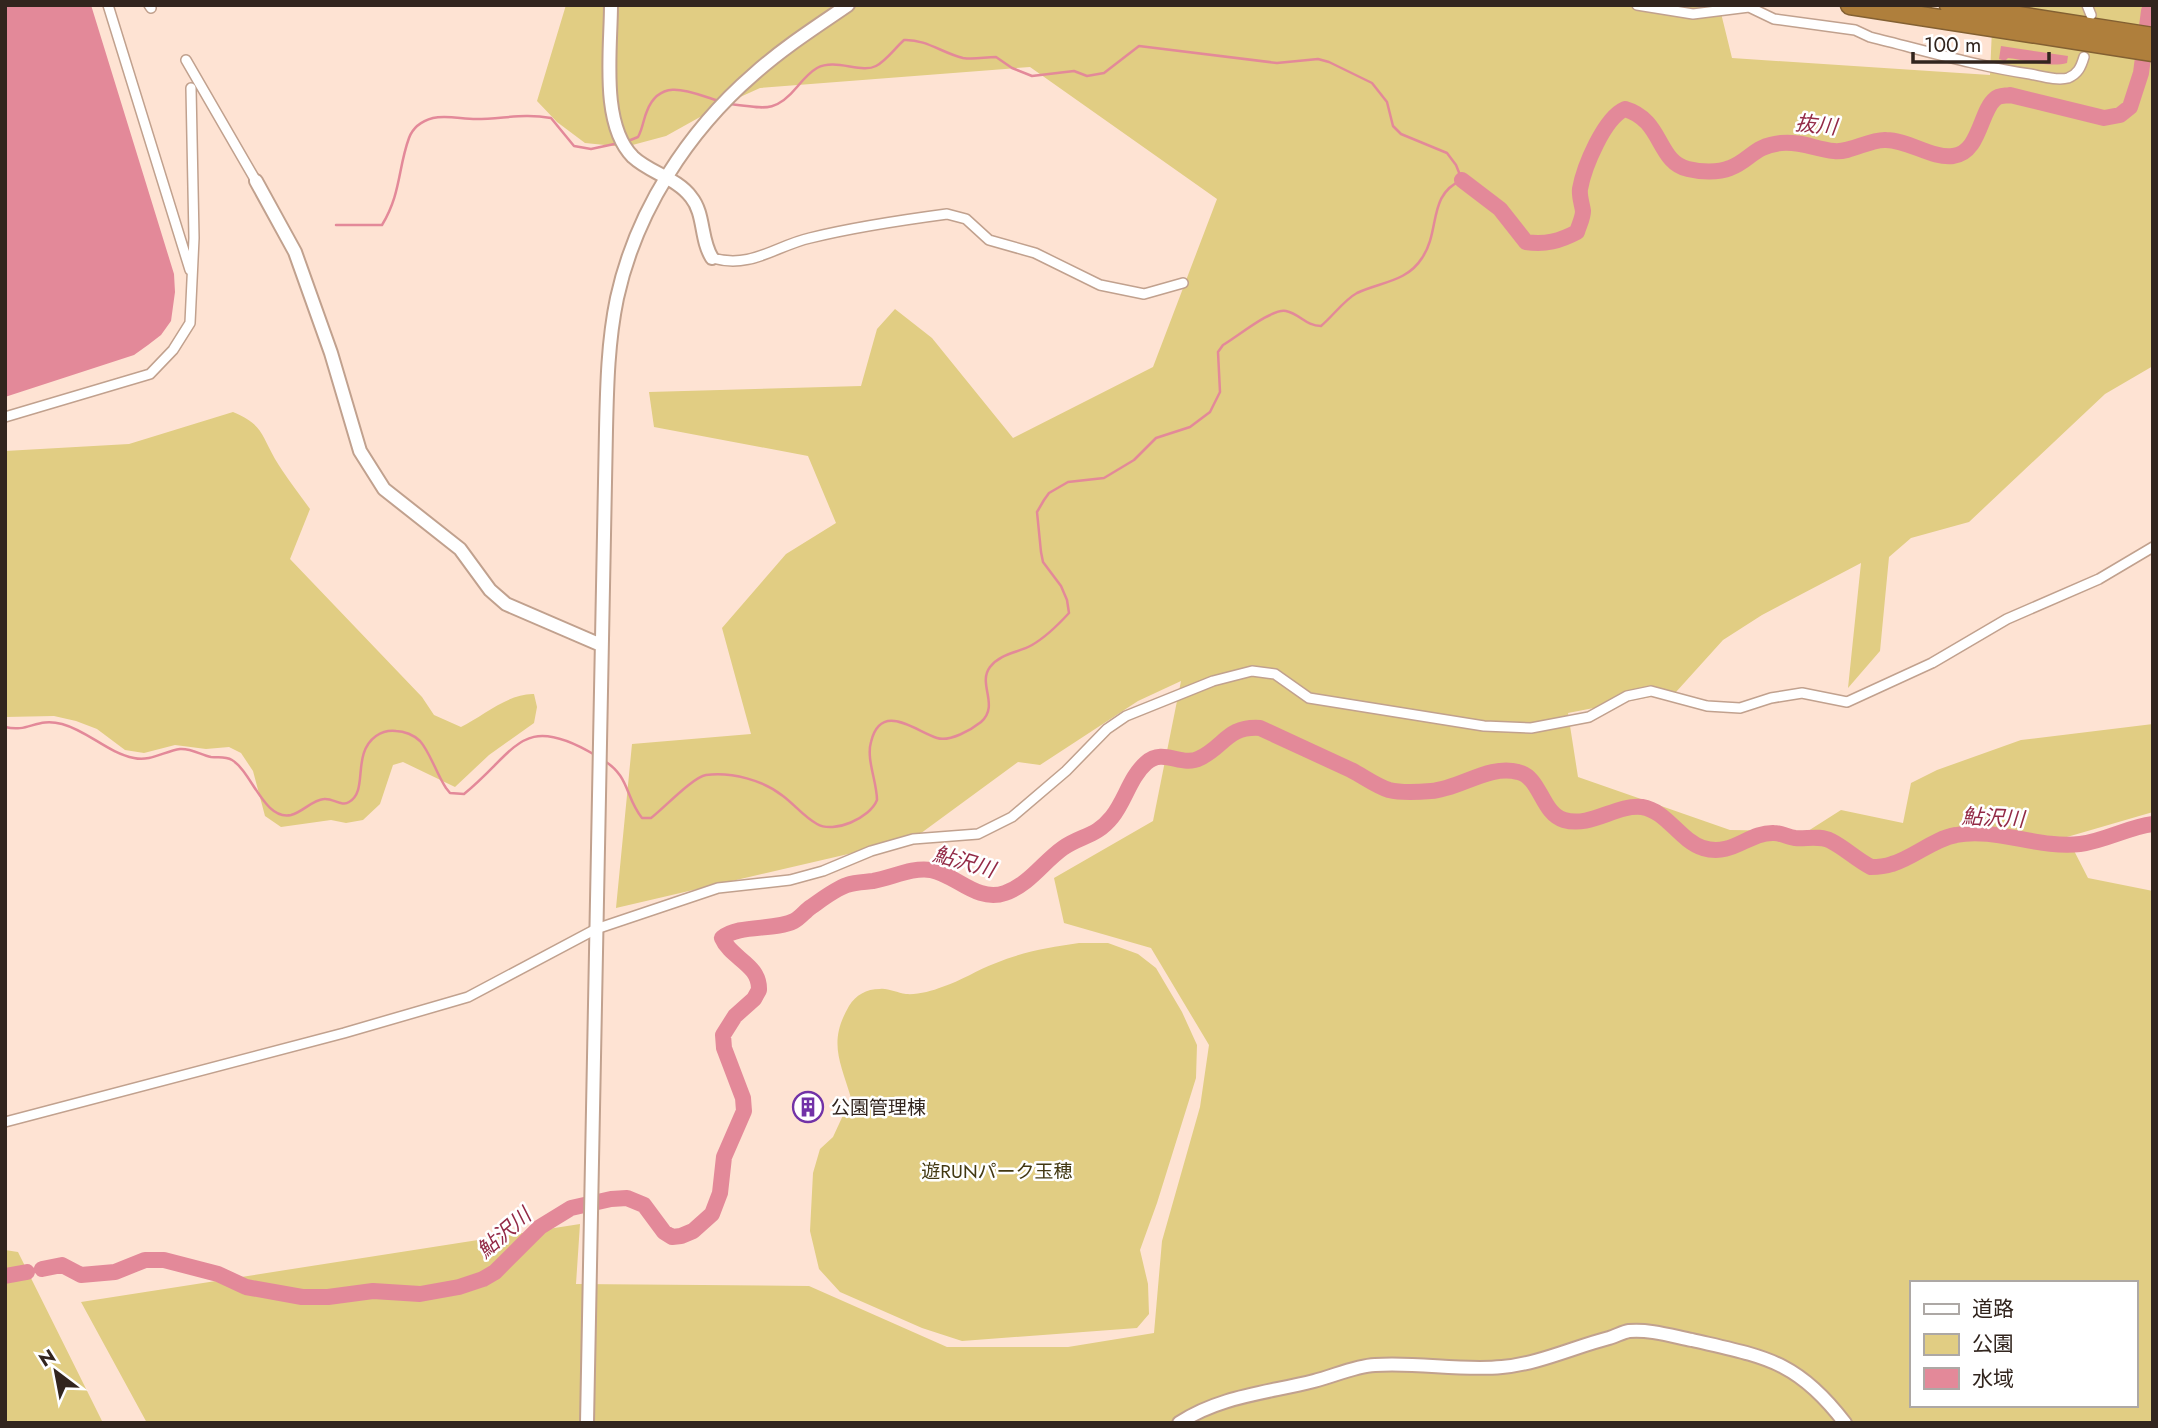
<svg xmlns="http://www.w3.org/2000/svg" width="2158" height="1428" font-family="Jost,'Noto Sans JP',sans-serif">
<rect width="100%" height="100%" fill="#fee3d3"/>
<path fill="#e1cd83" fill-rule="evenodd" d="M566 5H1719L1732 58 1990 75 1993 5H2153V366L2105 394 1969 522 1911 538 1889 557 1880 651 1848 688 1861 563 1762 615 1723 640 1676 692 1568 713 1578 777 1730 830 1808 831 1841 810 1903 823 1911 783 1937 770 2021 740 2153 724V812L2067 837 2088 878 2153 891V1423H147L81 1302 580 1224 576 1284 809 1286 947 1347H1068L1154 1333 1162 1241 1200 1107 1209 1045 1151 948 1064 923 1054 878 1153 821 1181 681 1138 701 1040 765 1018 762 913 839 616 908 632 744 751 734 722 628 786 554 836 523 808 456 654 427 649 392 861 386 877 329 895 309 932 338 1013 438 1153 367 1217 199 1030 67 760 88 718 107 666 136 625 147 585 143 557 122 537 101ZM1911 1283H2135V1405H1911Z
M233 412C262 424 261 434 275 459 285 476 298 492 310 509L290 559 422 697 434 715 461 727C483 716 509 693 534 694L537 707 534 723 489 755 455 787 403 762 393 765 380 804 363 820 346 823 331 820 281 827 265 816 253 771 241 753 229 747 206 749 175 745 144 753 125 750 97 729 76 721 54 716 5 717V451L129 444Z
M1079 943H1108L1138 954 1156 968 1182 1012 1197 1045 1196 1078 1157 1203 1140 1250 1148 1284 1149 1314 1137 1328 962 1341 922 1328 840 1292 819 1269 810 1231 813 1173 820 1149 833 1137 851 1098C840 1061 828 1042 849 1006 856 995 866 989 880 989 888 988 897 993 906 994 917 995 932 991 942 987 961 981 977 970 996 963 1022 952 1050 947 1079 943Z
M5 1250 18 1252 103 1423H5Z"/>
<path fill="#e38999" d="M5 5H91L174 274 175 292 171 321 161 335 148 345 134 355 5 397Z
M2001 46 2068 56 2067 63C2050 68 2025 60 2008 58L2005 61 1999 59Z"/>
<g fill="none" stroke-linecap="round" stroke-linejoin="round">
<path stroke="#e38999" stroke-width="2.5" d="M628 141 638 137C643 128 643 120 647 111 661 75 694 94 719 101
M336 225H382C401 194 398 168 409 138 413 127 422 121 433 118 446 115 462 119 476 119 503 119 523 113 551 118L574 146 591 149 619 143
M5 727C29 733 36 717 62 724 88 731 108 753 134 758 150 762 165 751 180 749 191 748 201 755 211 757 219 758 225 756 232 760 252 772 264 821 291 815 303 812 312 800 324 799 333 798 342 807 349 802 369 791 351 754 376 736 382 732 389 730 396 731 404 731 414 735 420 741 430 752 437 775 446 788L450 793 464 794C517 751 521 711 595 755
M603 760C630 776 625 797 642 818H651C664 808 693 777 706 775 732 772 763 780 783 796 795 805 804 817 817 824 834 834 870 818 877 800 877 782 866 759 871 742 881 701 915 731 937 738 950 742 971 730 981 722 1000 705 977 684 990 667 1001 653 1018 653 1032 645 1046 637 1058 625 1069 613L1067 600 1061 586 1043 562 1041 552 1037 512 1044 500 1049 493 1068 482 1104 478 1134 460 1156 438 1190 427 1210 412 1220 392 1218 352 1223 345C1237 337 1272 308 1286 311 1300 314 1306 326 1321 326 1333 316 1344 300 1357 293 1380 282 1407 282 1422 258 1441 230 1427 195 1462 180L1456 165 1447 153 1401 134 1393 126 1387 102 1372 83 1329 62 1318 59 1277 63 1139 46 1104 73 1087 76 1074 71 1032 76 1012 68 996 57C985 57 974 60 963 58 942 53 926 39 904 40 895 48 887 60 876 66 861 74 836 58 817 68 810 72 802 81 797 87 774 115 762 107 729 104"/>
<path stroke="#e38999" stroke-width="16" d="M1462 180 1500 209 1526 242C1545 245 1560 241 1577 232 1579 225 1583 218 1583 211 1582 204 1579 196 1580 189 1584 167 1604 118 1625 109 1663 120 1657 162 1688 169 1700 172 1718 173 1730 168 1751 160 1753 146 1781 143 1801 141 1815 149 1834 151 1851 153 1869 139 1886 140 1908 140 1933 159 1953 156 1980 153 1980 111 1995 99 1999 95 2005 96 2010 95L2104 118 2120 115 2130 107 2141 73 2149 11 2153 5
M42 1269 62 1265 81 1275 115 1272 145 1260H164L218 1274 246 1287 302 1297H328L373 1291 420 1294 459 1287 483 1279 495 1272 540 1227 571 1208 611 1199 627 1198 644 1205 664 1232 672 1237 681 1236 693 1231 712 1214 720 1193 724 1157 744 1111 743 1098 724 1048 723 1035 735 1016 754 999 759 990C760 964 731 959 722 938 739 924 774 931 794 921 800 918 805 911 811 907 821 900 835 889 847 885 855 882 865 882 873 881 892 878 911 867 931 870 955 874 977 903 1005 893 1030 884 1043 862 1063 848 1082 835 1096 837 1112 817 1125 801 1130 777 1146 763 1164 747 1181 768 1200 758 1225 746 1227 726 1260 728 1290 742 1321 756 1351 770 1363 776 1376 786 1389 790 1401 793 1419 792 1431 791 1460 789 1489 764 1518 772 1541 777 1541 813 1564 820 1591 828 1616 804 1642 807 1667 811 1679 840 1703 848 1733 857 1748 832 1774 833 1781 833 1788 837 1795 838 1807 839 1820 835 1831 841 1845 848 1857 860 1871 867 1878 867 1886 866 1892 864 1915 857 1933 839 1956 835 1995 827 2039 849 2080 844 2105 841 2128 827 2153 824
M5 1276 27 1272"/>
<g stroke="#c1a18e" stroke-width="12">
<path id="minor" d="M108 5 190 270
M149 5 151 8
M1637 5 1693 14 1749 7 1774 19 1855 30 1870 37C1923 50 1976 66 2030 74 2041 76 2057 81 2068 78 2078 74 2081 67 2084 57
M2087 5 2091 15
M186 60 256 181
M712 258C752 269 775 246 810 238 854 227 902 220 947 214L966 219 989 240 1035 253 1100 285 1144 294 1183 283
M5 417 150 374 173 350 190 323 194 238 191 88
M5 1122 344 1033 468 997 596 929 718 888 790 880 823 871 871 851 913 839 978 834 1012 817 1066 771 1107 729 1126 716 1213 681 1252 671 1275 674 1309 698 1484 726 1531 728 1589 717 1627 696 1651 691 1707 706 1740 708 1771 698 1802 693 1847 702 1932 663 2007 619 2099 579 2153 547"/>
</g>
<g stroke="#c1a18e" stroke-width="16">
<path id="tertiary" d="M611 5C611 49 600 124 633 157 650 173 677 178 691 197 705 214 700 239 712 258
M256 181 295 252 331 353 360 451 384 489 460 549 490 590 506 604 601 645
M587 1423 606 430C607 385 608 341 617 298 636 211 688 131 754 74 783 48 816 27 848 5
M1179 1423C1220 1396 1267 1393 1314 1381 1334 1376 1355 1366 1375 1365 1418 1362 1460 1371 1502 1367 1538 1364 1574 1347 1609 1338 1616 1336 1623 1332 1629 1331 1649 1329 1672 1336 1692 1340 1765 1357 1797 1360 1845 1423"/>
</g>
<g stroke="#836032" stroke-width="21">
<path id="motorway" d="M1850 5 2153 52
M1949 5 2153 37"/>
</g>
<use href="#minor" stroke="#fff" stroke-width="9"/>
<use href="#tertiary" stroke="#fff" stroke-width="12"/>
<use href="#motorway" stroke="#af7f3c" stroke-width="18"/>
</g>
<defs>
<g id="building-ring" transform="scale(1.575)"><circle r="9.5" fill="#fff" stroke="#7232a7" stroke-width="1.5"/><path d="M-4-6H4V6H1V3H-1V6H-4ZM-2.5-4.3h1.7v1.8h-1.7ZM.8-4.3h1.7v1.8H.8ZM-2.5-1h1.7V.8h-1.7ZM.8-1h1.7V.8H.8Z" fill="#7232a7"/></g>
</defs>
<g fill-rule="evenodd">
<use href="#building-ring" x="808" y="1107"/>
</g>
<g text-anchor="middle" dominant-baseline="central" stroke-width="5" stroke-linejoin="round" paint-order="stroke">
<g font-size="19" fill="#32251e" stroke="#fff" text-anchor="start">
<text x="831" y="1107">公園管理棟</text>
</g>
<g font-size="19" fill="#423812" stroke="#fff">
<text x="997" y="1171">遊RUNパーク玉穂</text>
</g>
<g font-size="21" font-style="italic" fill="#932a46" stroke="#fff">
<text transform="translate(1816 125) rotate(6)">抜川</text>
<text transform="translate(1993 818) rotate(3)">鮎沢川</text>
<text transform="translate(964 862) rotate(16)">鮎沢川</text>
<text transform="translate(504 1233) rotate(-41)">鮎沢川</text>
</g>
</g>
<rect width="2158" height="1428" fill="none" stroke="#32251e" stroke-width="14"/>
<rect x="1910" y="1281" width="228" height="126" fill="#ffffff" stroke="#ada8a5" stroke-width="2"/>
<rect x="1924" y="1304" width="35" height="10" fill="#ffffff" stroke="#ada8a5" stroke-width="2"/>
<text x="1972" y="1316" font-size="21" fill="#32251e">道路</text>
<rect x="1924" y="1334" width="35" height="21" fill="#e1cd83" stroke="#ada8a5" stroke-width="2"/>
<text x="1972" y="1351" font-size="21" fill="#32251e">公園</text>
<rect x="1924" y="1368" width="35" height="21" fill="#e38999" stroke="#ada8a5" stroke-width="2"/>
<text x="1972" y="1386" font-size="21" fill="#32251e">水域</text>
<g transform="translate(56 1372) rotate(328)" stroke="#ffffff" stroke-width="5" paint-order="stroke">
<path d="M0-5L12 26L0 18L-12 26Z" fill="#32251e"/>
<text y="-10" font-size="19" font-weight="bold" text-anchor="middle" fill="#32251e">N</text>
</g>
<path d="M1913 52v10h136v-10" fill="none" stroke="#32251e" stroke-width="3.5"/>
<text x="1924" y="52" font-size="21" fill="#32251e" stroke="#ffffff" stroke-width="5" paint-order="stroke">100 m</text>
</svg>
